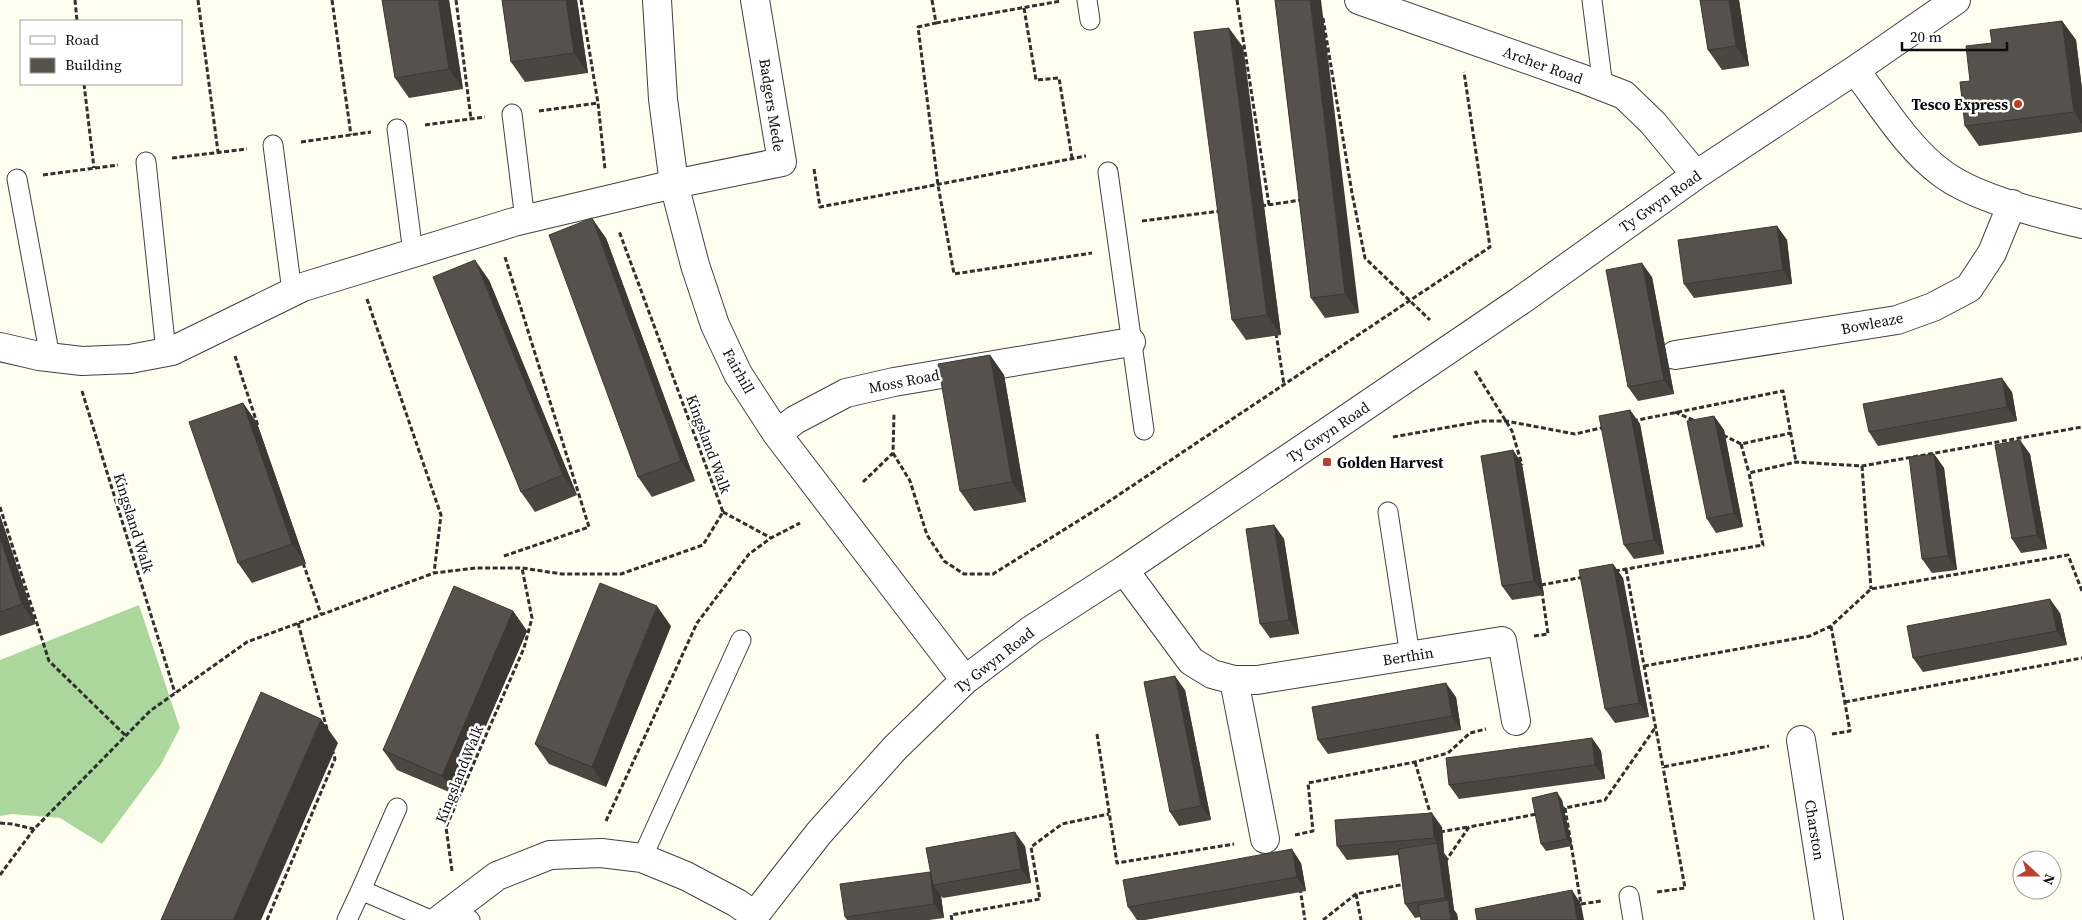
<svg xmlns="http://www.w3.org/2000/svg" width="2082" height="920" font-family="'Source Serif 4',serif">
<rect width="100%" height="100%" fill="#fefef0"/>
<path fill="#acd79c" d="M139 605 180 728 160 766 102 844 60 818 12 814 0 816V660Z"/>
<g fill="none" stroke-linecap="round" stroke-linejoin="round">
<g stroke="#414141" stroke-width="21">
<path id="service" d="M1087 0 1090 20
M1592 0 1603 87
M512 114 525 220
M397 129 413 253
M273 145 292 292
M146 162 166 352
M1108 172 1144 430
M17 179 50 357
M1388 512 1410 656
M397 808 361 890 430 920
M642 858 741 640
M1629 896 1633 920
M450 912 470 920
M347 920 361 890"/>
</g>
<g stroke="#414141" stroke-width="30">
<path id="minor" d="M657 0 663 99 674 184 695 265 715 325 738 374 777 434 965 680
M1359 0 1583 79 1624 95 1653 123 1696 175
M1855 70C1881 104 1908 149 1943 174 1977 199 2041 214 2082 224
M0 347 39 356 82 361 130 359 172 351 303 287 514 222 674 184 782 162 755 0
M1675 355 1897 320 1933 307 1969 288 1992 253 2012 204
M777 434 795 420 846 393 894 382 1131 342
M1124 570 1191 661 1212 674 1234 680H1257L1502 641 1516 721
M1234 680 1265 839
M1801 740 1829 920
M439 920 497 876 550 855 601 853 642 858 686 876 737 903 754 915
M751 920 819 833 895 748 965 680 1031 630 1124 570 1520 301 1696 175 1855 70 1956 0"/>
</g>
<path stroke="#303030" stroke-width="3" stroke-dasharray="5 2.5" stroke-linecap="butt" d="M75 0 77 21
M198 0 218 152
M332 0 351 135
M456 0 471 119
M581 0 598 103 605 169
M932 0 936 23 918 27 938 185 954 274 1092 253
M1237 0 1269 205
M1024 8 1036 80 1059 78 1072 158
M1323 18 1352 193 1365 258 1430 320
M936 23 1061 1
M84 84 94 168
M539 111 598 103
M425 125 485 117
M301 142 371 132
M172 158 247 149
M814 169 820 207 1086 156
M43 175 118 165
M1261 206 1301 200
M1142 221 1220 211
M367 299 441 515 434 573
M1276 333 1284 385
M235 356 258 426
M1475 371 1512 431 1522 465
M82 391 175 693
M1675 412 1695 421
M1633 421 1783 391 1796 462
M1723 435 1741 444 1791 433
M1393 437 1483 421H1506L1575 434 1605 427
M1741 444 1749 473
M893 453 910 481 927 535 944 561 964 574H993L1102 506 1490 247 1464 72
M1862 466 1871 589
M863 482 893 453 894 413
M0 507 49 661 125 735
M723 512 771 538
M504 556 589 527 505 257
M303 563 321 614
M1626 569 1663 767 1769 746
M1615 571 1763 545 1749 473 1796 462 1862 466 2082 427
M1541 585 1584 577
M298 623 327 729
M1831 626 1850 731 1832 734
M1534 636 1548 634 1542 592
M1644 666 1810 636 1831 626 1871 589 2068 555 2082 591
M1845 702 2082 658
M1097 734 1117 863 1234 844
M1415 762 1431 816
M1565 808 1581 904
M1560 809 1605 800 1655 728
M606 821 697 623 749 554 771 538 800 523
M0 823 12 824 34 829
M1440 832 1468 827
M1295 835 1313 831 1308 783 1415 762 1448 753 1470 733 1486 729
M1445 862 1469 827 1537 814
M452 871 446 827 524 648 532 618 522 568
M0 875 34 829 150 711 247 642 434 573 476 568H522L562 574H621L703 545 723 512 619 231
M1300 888 1305 920
M1657 892 1685 888 1663 767
M1356 894 1361 920
M1581 904 1601 901
M267 920 335 759 333 752
M952 920 951 915 1040 899 1031 847 1062 824 1109 814
M1323 920 1356 894 1405 884"/>
<use href="#service" stroke="#fff" stroke-width="19"/>
<use href="#minor" stroke="#fff" stroke-width="28"/>
</g>
<path fill="#4a4640" d="M449 0 463 89 409 98 395 78Z
M502 0H577L588 73 525 82 511 62Z
M1275 0 1359 313 1325 318 1311 298Z
M1700 0H1739L1749 66 1722 70 1708 50Z
M2062 21 2076 40 2082 89V132L1979 146 1965 126 1992 43Z
M1243 47 1281 335 1246 340 1232 320Z
M1777 226 1787 240 1792 284 1694 298 1684 284Z
M606 238 695 481 652 497 638 477Z
M1652 277 1674 394 1638 401 1628 387Z
M489 280 577 495 535 512 521 492Z
M990 355 1004 375 1026 502 974 511 960 491Z
M2012 392 2017 421 1878 446 1869 432Z
M243 403 257 423 306 564 252 583 238 563Z
M1630 410 1640 424 1664 554 1634 559 1624 545Z
M1714 416 1724 430 1743 527 1716 533 1707 519Z
M1513 450 1522 464 1544 595 1512 600 1502 586Z
M1934 454 1944 468 1957 570 1932 573 1922 559Z
M2030 454 2047 549 2021 553 2012 539Z
M0 515 36 624 0 636Z
M1274 525 1284 539 1299 634 1270 638 1260 624Z
M1613 564 1623 578 1649 717 1615 723 1605 709Z
M513 611 527 631 456 795 397 770 383 750Z
M2060 613 2067 645 1923 672 1913 658Z
M671 626 606 787 549 764 535 744Z
M1185 690 1211 820 1179 826 1170 812Z
M1456 697 1461 730 1328 754 1318 740Z
M1592 738 1601 751 1605 779 1459 799 1449 785Z
M1562 800 1572 846 1546 851 1541 844Z
M1442 827 1444 852H1443L1447 857 1454 910 1457 914 1458 920H1421L1420 917 1415 918 1405 904 1398 855 1347 860 1337 846Z
M1025 846 1031 883 943 898 941 896 944 918 929 920H847L845 917 930 872 931 873Z
M1301 863 1306 891 1145 920H1137L1128 907Z"/>
<path fill="#3c3934" d="M438 0H449L463 89 449 69Z
M566 0H577L588 73 574 53Z
M1310 0H1321L1359 313 1345 294Z
M1729 0H1739L1749 66 1736 46Z
M2062 21 2076 40 2082 89V124L2074 112Z
M1229 28 1243 47 1281 335 1267 315Z
M592 218 606 238 695 481 681 461Z
M1777 226 1787 240 1792 284 1783 270Z
M475 260 489 280 577 495 563 475Z
M1642 263 1652 277 1674 394 1664 380Z
M990 355 1004 375 1026 502 1012 482Z
M2002 378 2012 392 2017 421 2007 407Z
M243 403 257 423 306 564 292 544Z
M1630 410 1640 424 1664 554 1654 540Z
M1714 416 1724 430 1743 527 1734 513Z
M2020 440 2030 454 2047 549 2037 535Z
M1513 450 1522 464 1544 595 1534 581Z
M1934 454 1944 468 1957 570 1948 556Z
M0 515 36 624 22 604 0 537Z
M1274 525 1284 539 1299 634 1289 620Z
M1613 564 1623 578 1649 717 1639 703Z
M2050 599 2060 613 2067 645 2057 631Z
M657 606 671 626 606 787 592 767Z
M513 611 527 631 456 795 442 776Z
M1175 676 1185 690 1211 820 1201 806Z
M1446 683 1456 697 1461 730 1452 716Z
M321 719 338 743 261 920H233Z
M1592 738 1601 751 1605 779 1595 765Z
M1557 792 1562 800 1572 846 1567 839Z
M1432 813 1442 827 1444 852 1434 838Z
M1015 832 1025 846 1031 883 1021 869Z
M1437 843 1447 857 1454 910 1457 914 1458 920H1451L1448 903 1445 898Z
M1292 849 1301 863 1306 891 1297 877Z
M930 872 938 884 933 885 941 896 944 918 934 904Z
M1572 890 1581 904 1584 920H1577Z"/>
<path fill="#56514b" stroke="#3c3934" d="M382 0H438L449 69 395 78Z
M502 0H566L574 53 511 62Z
M1275 0H1310L1345 294 1311 298Z
M1700 0H1729L1736 46 1708 50Z
M2062 21 2074 112 1965 126 1960 82 1970 81 1966 46 1992 43 1990 30Z
M1229 28 1267 315 1232 320 1194 32Z
M592 218 681 461 638 477 549 235Z
M1777 226 1783 270 1684 284 1678 240Z
M475 260 563 475 521 492 433 277Z
M1642 263 1664 380 1628 387 1606 270Z
M990 355 1012 482 960 491 938 364Z
M2002 378 2007 407 1869 432 1863 404Z
M243 403 292 544 238 563 189 422Z
M1630 410 1654 540 1624 545 1599 416Z
M1714 416 1734 513 1707 519 1687 421Z
M2020 440 2037 535 2012 539 1995 445Z
M1513 450 1534 581 1502 586 1481 456Z
M1934 454 1948 556 1922 559 1909 457Z
M1274 525 1289 620 1260 624 1246 529Z
M0 537 22 604 0 612Z
M1613 564 1639 703 1605 709 1579 570Z
M600 583 657 606 592 767 535 744Z
M454 586 513 611 442 776 383 750Z
M2050 599 2057 631 1913 658 1907 626Z
M1175 676 1201 806 1170 812 1144 682Z
M1446 683 1452 716 1318 740 1312 707Z
M261 692 321 719 233 920H161Z
M1592 738 1595 765 1449 785 1446 758Z
M1557 792 1567 839 1541 844 1532 798Z
M1432 813 1434 838 1337 846 1335 820Z
M1015 832 1021 869 933 885 926 848Z
M1437 843 1445 898 1405 904 1398 849Z
M1292 849 1297 877 1128 907 1123 880Z
M930 872 934 904 845 917 840 884Z
M1572 890 1577 920H1477L1475 909Z
M1448 900 1451 920H1421L1418 905Z"/>
<g fill="#b7402e" stroke="#fff" stroke-width="2">
<circle cx="2018" cy="104" r="5"/>
<rect x="1322" y="457" width="10" height="10" rx="2.5"/>
</g>
<g text-anchor="middle" dominant-baseline="central" stroke-width="5" stroke-linejoin="round" paint-order="stroke">
<g font-size="15" fill="#0e0e0e" stroke="#fff">
<text transform="translate(1543 65) rotate(20)">Archer Road</text>
<text transform="translate(772 105) rotate(81)">Badgers Mede</text>
<text transform="translate(1660 201) rotate(-35)">Ty Gwyn Road</text>
<text transform="translate(1872 323) rotate(-11)">Bowleaze</text>
<text transform="translate(739 371) rotate(61)">Fairhill</text>
<text transform="translate(904 381) rotate(-11)">Moss Road</text>
<text transform="translate(1328 432) rotate(-34)">Ty Gwyn Road</text>
<text transform="translate(709 444) rotate(70)">Kingsland Walk</text>
<text transform="translate(134 523) rotate(73)">Kingsland Walk</text>
<text transform="translate(1408 656) rotate(-9)">Berthin</text>
<text transform="translate(994 660) rotate(-38)">Ty Gwyn Road</text>
<text transform="translate(459 774) rotate(-68)">Kingsland Walk</text>
<text transform="translate(1815 830) rotate(81)">Charston</text>
</g>
<g font-size="15" font-weight="bold" fill="#0e0e0e" stroke="#fff" text-anchor="end">
<text x="2008" y="104">Tesco Express</text>
<text x="1337" y="462" text-anchor="start">Golden Harvest</text>
</g>
</g>
<rect x="20" y="20" width="162" height="65" fill="#ffffff" stroke="#9f9f9f"/>
<rect x="30" y="36" width="25" height="8" fill="#ffffff" stroke="#9f9f9f"/>
<text x="65" y="45" font-size="15" fill="#0e0e0e">Road</text>
<rect x="30" y="58" width="25" height="15" fill="#56514b" stroke="#9f9f9f"/>
<text x="65" y="70" font-size="15" fill="#0e0e0e">Building</text>
<g transform="translate(2037 875) rotate(111)"><circle r="24" fill="#ffffff" stroke="#9f9f9f"/>
<path d="M0-4L9 19L0 12L-9 19Z" fill="#b7402e"/>
<text y="-8" font-size="14" font-weight="bold" text-anchor="middle" fill="#0e0e0e">N</text>
</g>
<path d="M1902 42v8h105v-8" fill="none" stroke="#0e0e0e" stroke-width="2.5"/>
<text x="1910" y="42" font-size="15" fill="#0e0e0e" stroke="#ffffff" stroke-width="4" paint-order="stroke">20 m</text>
</svg>
